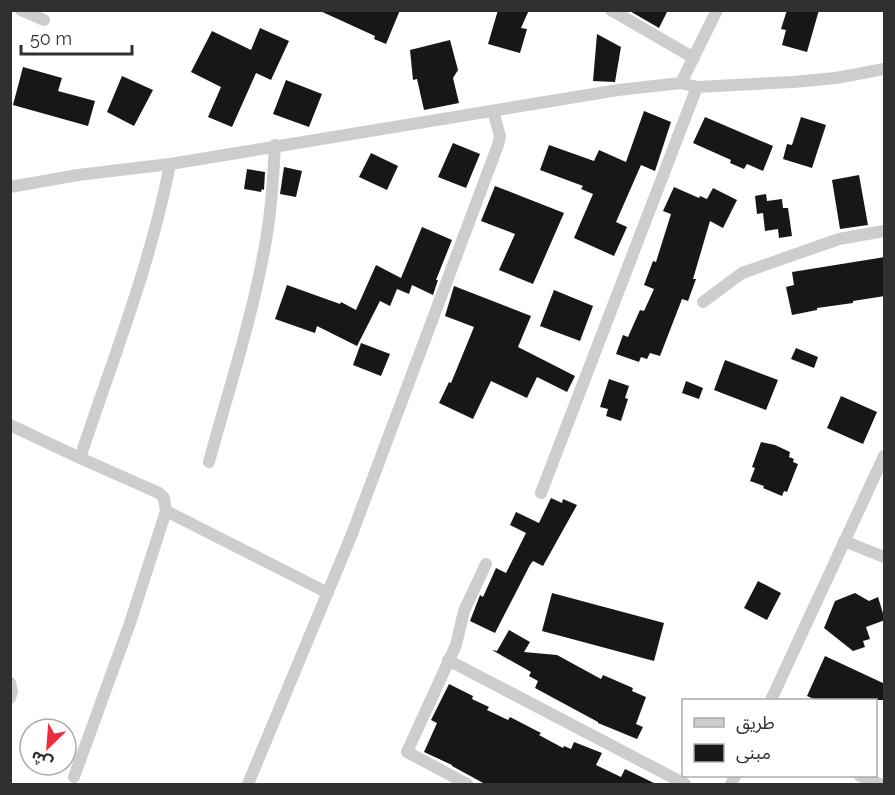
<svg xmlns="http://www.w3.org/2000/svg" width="895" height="795" font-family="Raleway,'Noto Sans Arabic',sans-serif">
<rect width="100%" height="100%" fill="#fff"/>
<path fill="#171717" d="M318 10H400L386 44 374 39 375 36Z
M498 10H529L521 28 527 29 520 53 488 44Z
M628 10H668L659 28Z
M787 10H819L807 52 782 45 786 30 781 29Z
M260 28 289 41 271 80 256 73 232 127 208 117 221 87 191 72 212 31 251 50Z
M597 34 621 47 615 82 593 81Z
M450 40 458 70 453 78 459 103 424 110 417 79 413 80 410 50Z
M23 67 62 78 58 91 95 101 88 126 13 105Z
M122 76 153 90 134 126 107 112Z
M286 80 322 94 309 127 273 114Z
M644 111 671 122 655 171 641 165 616 222 627 227 614 256 574 238 593 194 581 189 583 186 540 170 549 145 594 161 599 150 626 162Z
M705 117 773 146 763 171 747 164 744 169 730 163 731 160 693 143Z
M801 117 826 125 812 168 783 159 787 144 792 145Z
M453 143 480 154 466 188 438 177Z
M371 153 398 166 387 190 359 177Z
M284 167 302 171 296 197 280 194Z
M247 169 265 172 264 190 262 189 261 192 244 189Z
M859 175 868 225 840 229 832 180Z
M495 186 564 213 533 284 499 270 515 234 481 221Z
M674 187 699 198 700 196 707 199 713 188 737 200 723 228 710 221 693 279H696L688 301 682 299 660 356 650 353 647 359 641 357 639 362 616 354 623 335 628 337 640 310 644 311 654 289 644 285 653 261 656 262 671 214 663 211Z
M766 194 767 201 782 199 783 208H788L792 236 779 238 778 229 765 231 763 213 757 214 755 196Z
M422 227 452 240 436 280H438L433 295 412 285 409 294 397 289 390 306 380 301 357 346 317 326 315 333 275 319 287 285 340 304 341 302 356 310 376 265 401 278Z
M885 257V296L853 301V303L817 308V310L792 315 786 287 794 285 792 272Z
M454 286 531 316 518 347 575 376 567 392 537 377 527 398 491 381 473 419 439 403 449 382 451 383 474 327 445 316Z
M554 290 593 306 580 341 540 326Z
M361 343 390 354 381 376 353 365Z
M796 348 818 357 814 368 791 359Z
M725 360 778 380 766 410 714 390Z
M609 379 629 386 625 398 628 399 621 421 606 416 608 409 600 407Z
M686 381 703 388 699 399 682 393Z
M841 396 877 412 863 444 827 428Z
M761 442 775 445 790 452 789 457 794 459 793 462 798 464 787 492 784 491 782 496 763 488 764 486 750 481 755 468 752 467Z
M551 498 562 503 563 499 577 505 543 566 533 561 530 565 495 633 470 621 480 595 483 597 496 568 506 573 526 533 510 525 516 512 539 523Z
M758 581 781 593 767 620 744 608Z
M552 593 664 623 654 661 542 631Z
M855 593 869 601 878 597 885 620 866 627 870 639 863 641 865 647 853 651 824 628 835 601Z
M509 630 530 642 524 652 557 655 601 679 603 675 633 688 632 691 646 697 636 724 643 727 637 739 598 723V722L535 688 538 681 529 676 531 672 492 650 497 651Z
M825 656 885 684V700H816L807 696Z
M449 684 473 696 472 699 489 707 487 710 508 720 510 717 541 733 539 735 563 748 564 746 571 749 574 742 602 753 596 765 621 777 625 769 656 784H485L452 766V765L424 752 437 723 431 720Z"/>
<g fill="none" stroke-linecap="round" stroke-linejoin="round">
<path stroke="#cdcdcd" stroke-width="12" d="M21 10 44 20
M611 10 694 58
M681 83 717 10
M170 164C151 264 112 361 80 458L159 493 164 498 166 511 328 593
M10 187 78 175 170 164 618 90 681 83 697 87 793 82 836 78 884 69
M703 302 742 273 839 239 884 231
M10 425 80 458
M209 462C228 392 251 322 264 251 271 216 273 181 275 145
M541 493 697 87
M844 541 884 557
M448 660 685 784
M10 683 12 691 10 698
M771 700 884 456
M860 776 880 784
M74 777 130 623 166 511
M248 784 352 534 498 145 500 136 493 111
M467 784 407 752 456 645 464 611 486 564
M731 784 735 776"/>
</g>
<rect width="895" height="795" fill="none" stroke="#303030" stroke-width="24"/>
<rect x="682" y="699" width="195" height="78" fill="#ffffff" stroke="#acacac" stroke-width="1.5"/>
<rect x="694" y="718" width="30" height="9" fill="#cdcdcd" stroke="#acacac" stroke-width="1.5"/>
<text x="736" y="729" font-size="18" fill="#303030">طريق</text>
<rect x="694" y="744" width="30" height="18" fill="#171717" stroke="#acacac" stroke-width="1.5"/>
<text x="736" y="759" font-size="18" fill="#303030">مبنى</text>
<g transform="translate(48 747) rotate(205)"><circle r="28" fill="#ffffff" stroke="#acacac" stroke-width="1.5"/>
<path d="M0-4.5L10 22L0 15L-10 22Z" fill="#ed2d3d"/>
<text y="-9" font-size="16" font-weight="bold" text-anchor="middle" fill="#303030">ش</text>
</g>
<path d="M21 45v9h111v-9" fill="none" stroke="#303030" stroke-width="3"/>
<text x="30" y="45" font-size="18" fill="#303030" stroke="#ffffff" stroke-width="4.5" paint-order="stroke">50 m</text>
</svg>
